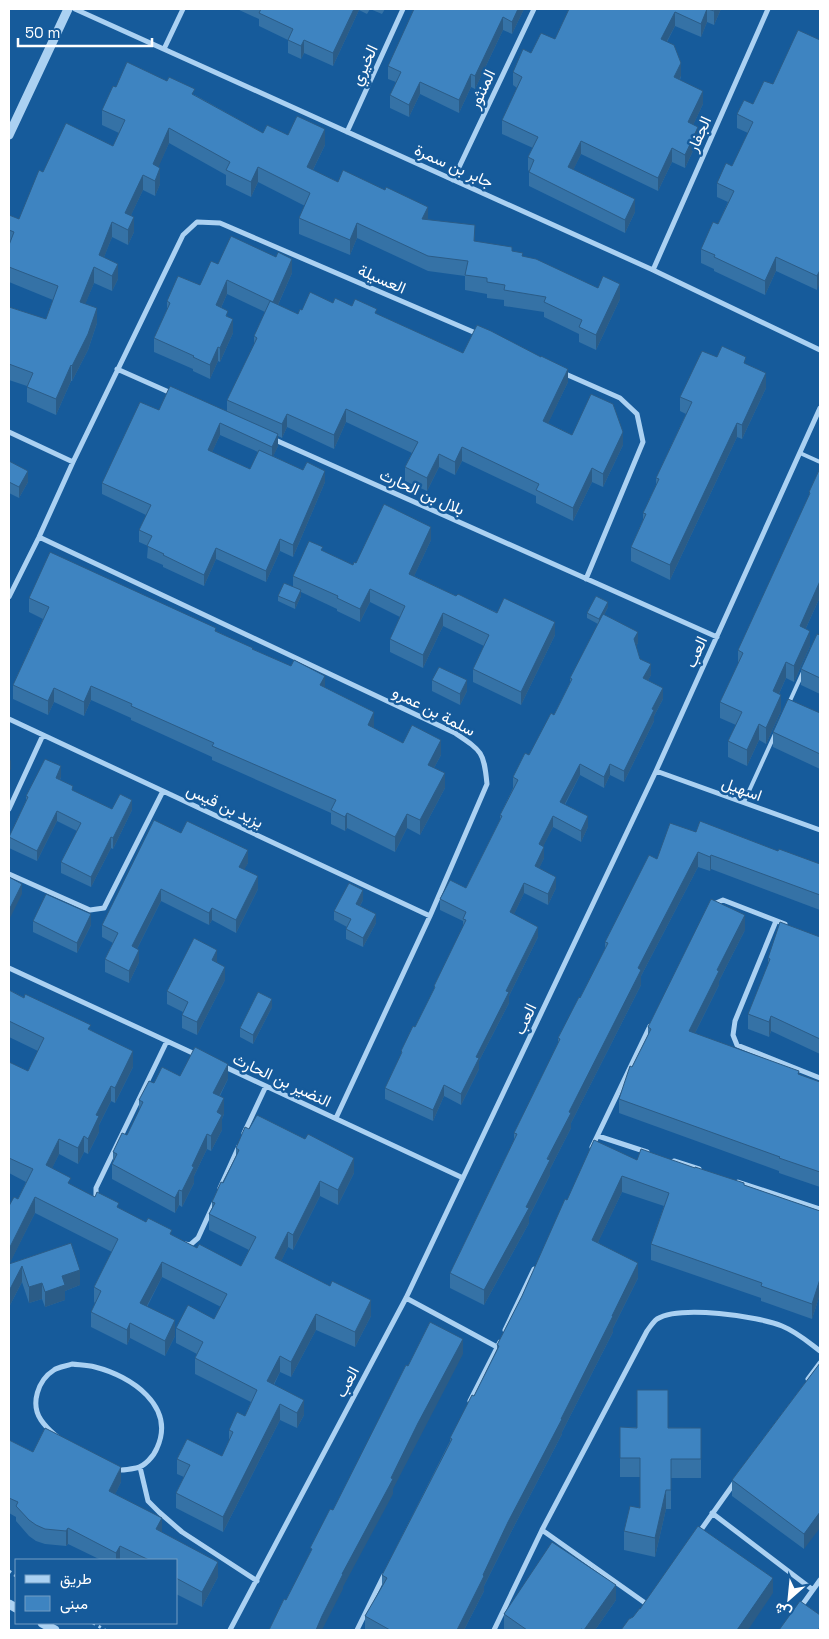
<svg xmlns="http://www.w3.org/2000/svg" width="829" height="1639" font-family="'Space Grotesk',Vazirmatn,sans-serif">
<rect width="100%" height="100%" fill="#165b9b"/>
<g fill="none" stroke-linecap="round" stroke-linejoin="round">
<path stroke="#abd1f2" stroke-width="3" stroke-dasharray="2.5 4" stroke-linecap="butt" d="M9 1571 16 1576
M93 1623 105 1630"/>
<path stroke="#abd1f2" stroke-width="4" d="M800 453 820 462
M789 703 803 672
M744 802 775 734"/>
<path stroke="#abd1f2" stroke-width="5" d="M75 9 653 270 820 350
M164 49 183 9
M347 132 403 9
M453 180 534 9
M653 270 768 9
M117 369 171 393
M561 372 620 398 637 414 643 442 586 579
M9 432 73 462
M273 439 717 637
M39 537 455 733C482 751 484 752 487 784L430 916 336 1118
M9 597 39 537 73 462 183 235 197 222 220 223 478 334
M9 719 430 916
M656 771 820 830
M9 809 43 735
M9 874 90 910 104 908 163 791
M714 904 723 900 785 924
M776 921 735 1021 733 1035 737 1045 820 1078
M9 968 197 1055
M223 1066 463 1178
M244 1133 266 1086
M598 1136 647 1152
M592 1147 650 1026
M674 1161 699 1169
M738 1182 820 1209
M220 1188 239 1146
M98 1200 96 1197V1188L167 1041
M185 1244 190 1245 198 1238 215 1201
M406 1298 497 1347
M505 1330 534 1269
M72 1364C79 1365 87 1365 95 1367 131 1376 176 1406 157 1448 154 1456 144 1467 136 1468 131 1469 125 1470 121 1470 97 1467 54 1439 41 1420 30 1404 38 1380 54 1370 58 1367 67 1366 72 1364Z
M808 1379 820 1363
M470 1401 500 1342
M140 1467 148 1501 159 1512 182 1532 257 1581
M712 1513 813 1590
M542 1530 648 1605
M698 1534 737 1479
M800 1608 820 1580
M230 1630 406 1298 656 771 820 408
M357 1630 384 1575
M494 1630 542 1530 647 1331C650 1327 653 1322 657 1319 680 1305 758 1316 782 1326 797 1332 808 1342 820 1351"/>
<path stroke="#abd1f2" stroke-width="9" d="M9 135 68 9
M9 1604 16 1608
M42 1623 55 1630"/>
</g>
<path fill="#3572a6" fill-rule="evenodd" d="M237 9H370L367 14 359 10 333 66 304 53 301 59 288 53V40L259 26V19Z
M370 9H385L382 14Z
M524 9 512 34 503 30 475 89 471 87 459 113 420 94 409 117 390 108V95L396 82 388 79V66Z
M569 9H721L714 25 707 22 701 37 675 26 667 42 681 76 680 80 703 104 693 125 698 140 685 168 672 162 658 191 581 154 573 170 635 212 625 233 529 186V171L528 170V157L533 148 502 134V120L517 88 513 85V72L531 53 555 39Z
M820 40 817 290 776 271 765 295 714 271V269L701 263V249L718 224 728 202 717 197V183L732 166 748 133 737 128V114L753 104 773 84Z
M116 87 195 95 263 133 288 135 325 145 313 170 338 182 428 220 475 241 512 251 523 256 620 299 596 350 579 342V334L544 317V312L504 306V300L487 298V294L465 290V276L428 271 357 238 350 255 299 234V218L305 206 258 182 251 197 226 185V175L169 143 158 167 160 184 155 196 143 190 131 215 134 232 128 245 112 237 104 257 118 279 112 291 94 283 85 304 97 323 88 350 72 381H71L56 415 27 402V386L9 380V307L46 319 53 300 9 282V215L19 219 43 172 113 146 119 133 102 125V110Z
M218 264 292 273 278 305 298 314 302 310 333 303 352 306 377 314 463 353 568 382 548 423 572 435 623 445 603 487 592 482 573 521 536 503V496L462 461 455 475 439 467 427 491 405 481V467L412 453 346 422 334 449 287 427 282 438 278 436V446L273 456 325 482 293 557 280 551 266 582 216 559 204 586 163 567V565L147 558 148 546 139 542V530L146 515 102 494V483L159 410 227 411V400L254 345V336L265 312 227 294 221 308 228 317 233 333 220 362 218 361 210 379 193 371V369L154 352V338L167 310V301L200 285ZM220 435 258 452 250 469 212 452Z
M717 357 746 364 766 388 742 439 737 437 670 580 631 561V547L643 520V513L656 485V478L686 414 680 411V397Z
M9 461 28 482 19 498 9 493Z
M820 468V597L806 628 810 646 794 682 786 678 779 694 781 711 766 744 759 740 747 766 728 757V741L736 725 720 718V702L738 665V650L809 496V492Z
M431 540 414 576 456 596 555 635 521 705 473 682V669L484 646 443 626 423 668 390 652V639L400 617 370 602 360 622 337 611V609L301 592V596L295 609 278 601V596L293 587V576L323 551 353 565Z
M29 598 216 631 253 649 325 688 374 727 373 728 403 743 441 755 434 768 445 788 420 835 407 828 395 852 347 828 345 831 331 824V813L212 760V757L131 720V718L91 700 84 716 54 702 48 715 13 699V685L43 619 29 612Z
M608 607 604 615 638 643 636 646 640 659 651 675 648 680 663 699 654 716V721L624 782 610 775 604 788 580 775 565 805 588 827 581 842 553 827 543 846 544 858 539 868 556 888 548 905 524 893 514 914 538 937 509 996V1003L479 1061V1069L461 1105 444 1096 433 1121 385 1099V1088L401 1055V1051L415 1027 434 991V986L463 928V921L440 910V899L466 888 500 820V815L513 788V777L529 755 554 715 570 683V678L598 624 587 618V613Z
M820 635V694L801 685V669Z
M432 680 467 691 460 705 432 691Z
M820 713V769L773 747V732Z
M61 777 60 780 73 791 112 809 132 810 113 849 111 848 91 887 61 873V862L77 831 57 821 37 861 9 848V837L26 801V796Z
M696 832 778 851 820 864V910L711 869 710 871 698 867 641 976V985L571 1123V1128L550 1169V1175L529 1217V1223L484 1305 450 1288V1273L514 1140V1133L558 1043V1038L580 998 605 949V942L657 859Z
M181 833 248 863 244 869 258 889 236 933 212 920 209 925 161 901 137 949 139 962 129 983 105 972V959L113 943 102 937V925Z
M363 900 360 906 376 923 363 947 346 939V929L347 927 334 920V911Z
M33 921 91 925 77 953 33 932Z
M745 930 719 981V985L695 1033 799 1075 820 1082V1187L779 1173V1171L619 1113V1099L632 1067 648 1035V1027Z
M820 937V1054L771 1031 769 1037 748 1029V1014L768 965V958Z
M217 962 225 980 197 1035 182 1028V1015L183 1012 167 1004V991Z
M9 990 91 1030 133 1067 115 1103 111 1101 99 1125V1132L88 1154 84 1152 78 1164 59 1154 52 1168 71 1185 197 1248 241 1266 249 1250 209 1230V1214L212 1208V1202L236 1156V1148L354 1173 338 1205 320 1196 293 1250 288 1247 281 1261 371 1316 355 1347 316 1330 291 1377 280 1372 274 1385 304 1415 297 1428 280 1420 223 1532 176 1508V1493L184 1477 177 1474V1459L222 1456 229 1442V1430L245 1416 251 1402 195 1374V1358L197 1354 176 1343V1328L214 1319 221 1307 162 1277 147 1307 175 1336 165 1356 130 1338 127 1345 91 1327V1312L95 1303 94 1302V1287L112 1252 35 1213 9 1264 71 1243 80 1285 65 1291V1300L45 1307 42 1299 29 1303 22 1282 9 1307V1206L18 1199 26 1182 9 1173V1062L28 1071 38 1051 9 1037Z
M272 1007 253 1044 240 1037V1028Z
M180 1076 228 1079 220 1096 224 1114 222 1119V1130L211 1151 207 1149 194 1176V1183L182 1207 179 1205 175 1213 112 1179V1164L113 1162V1152L127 1135 139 1111V1100Z
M637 1160 744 1185 820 1211V1294L812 1319 761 1301V1298L651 1260V1244L664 1206 622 1192 598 1242 638 1278 613 1328V1332L562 1432V1434L508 1538 484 1586V1591L464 1630H365V1616L382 1588V1575L450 1441V1438L474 1396 497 1349V1345L522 1296 567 1200Z
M820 1363 804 1549 732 1496V1480Z
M620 1427 701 1428V1478H671V1509H666L655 1557 624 1550V1531L640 1508V1477H620Z
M9 1440 33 1452 121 1482 115 1494 218 1577 202 1607 176 1594V1560H101L68 1544 66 1546 45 1544 36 1541 29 1536 16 1521V1517L9 1513Z
M616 1600 595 1630H506L504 1629V1614Z"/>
<path fill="#2b5c87" d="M354 9H359V10L333 66V53Z
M518 9H524L512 34V22Z
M707 9V22L701 37V24Z
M715 9H721L714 25V11Z
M675 12V26L661 52V39Z
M503 17V30L475 89V76Z
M304 40V53L301 59V46Z
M681 63V76L674 90V77Z
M471 74V87L459 113V100Z
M420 82V94L409 117V105Z
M703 91V104L688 136V122Z
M698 127V140L685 168V155Z
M169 128V143L153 180V164Z
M325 129V145L307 182V167Z
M581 141V154L568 181V167Z
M672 148V162L658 191V178Z
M258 167V182L251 197V182Z
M160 168V184L155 196V181Z
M143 175V190L125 228V213Z
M635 199V212L625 233V220Z
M428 207V222L422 219Z
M134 217V232L128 245V230Z
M112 222V237L99 270V255Z
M357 223V238L350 255V240Z
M475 225V241H474Z
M776 257V271L765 295V281Z
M292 259V273L273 316V302Z
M118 264V279L112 291V276Z
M94 267V283L80 317V302Z
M820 270V283L817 290V276Z
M227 280V294L216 319V305Z
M620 284V299L596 350V335Z
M97 308V323L88 350 72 381V366Z
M233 319V333L220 362V348Z
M218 347V361L210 379V365Z
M71 365V381L56 415V399Z
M568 369V382L543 434V421Z
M766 373V388L742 439V425Z
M346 409V422L334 449V435Z
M287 414V427L282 438V424Z
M220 423V435L208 461V450Z
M737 423V437L670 580V565Z
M623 432V445L603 487V474Z
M278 434V446L272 459V447Z
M462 447V461L455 475V462Z
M439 454V467L427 491V478Z
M592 468V482L573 521V508Z
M28 471V482L19 498V487Z
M325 471V482L293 557V545Z
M431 527V540L409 587V574Z
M280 539V551L266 582V571Z
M216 548V559L204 586V575Z
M820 581V597L800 641V626Z
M370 589V602L360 622V609Z
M301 590V596L295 609V603Z
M608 602V607L599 625V619Z
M443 613V626L423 668V655Z
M555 622V635L521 705V692Z
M810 631V646L794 682V666Z
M638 632V643L634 650V639Z
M786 662V678L773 707V691Z
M651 664V675L643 689V678Z
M325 676V690L320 685Z
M467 680V691L460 705V694Z
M91 686V700L84 716V702Z
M54 688V702L48 715V701Z
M663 688V699L654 716V721L624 782V771L652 709Z
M781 695V711L766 744V728Z
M374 712V727L368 739V725Z
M759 724V740L747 766V750Z
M441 740V755L428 779V765Z
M11 759V769L9 773V763Z
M580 764V775L560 813V802Z
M610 764V775L604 788V777Z
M61 766V777L56 788V778Z
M445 773V788L420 835V820Z
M132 800V810L113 849V838Z
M57 811V821L37 861V851Z
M347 813V828L345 831V817Z
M407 814V828L395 852V837Z
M553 816V827L539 855V844Z
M588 816V827L581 842V831Z
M111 837V848L91 887V877Z
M544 847V858L535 877V866Z
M248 850V863L239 879V867Z
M698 852V867L641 976V985L571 1123V1128L550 1169V1175L529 1217V1223L484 1305V1290L526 1207 569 1112 638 968Z
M711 855V869L710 871V857Z
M258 876V889L236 933V920Z
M556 877V888L548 905V894Z
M524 883V893L510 923V912Z
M22 884V894L9 920V910Z
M161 889V901L132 959V946Z
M363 890V900L356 913V904Z
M212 908V920L209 925V913Z
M91 914V925L77 953V943Z
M376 914V923L363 947V938Z
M745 915V930L719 981V985L689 1045V1031L717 970Z
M538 927V937L509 996V1003L479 1061V1069L461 1105V1094L476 1057 506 991Z
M139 950V962L129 983V971Z
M217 950V963L212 960Z
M225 967V980L197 1035V1022Z
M272 999V1007L253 1044V1035Z
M771 1016V1031L769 1037V1022Z
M133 1051V1067L115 1103V1088Z
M228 1064V1079L213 1108V1093Z
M444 1085V1096L433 1121V1110Z
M111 1086V1101L99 1125V1132L88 1154V1139L96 1115Z
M224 1098V1114L222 1119V1130L211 1151V1136L217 1112Z
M207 1134V1149L194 1176V1183L182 1207V1191L192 1166Z
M84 1136V1152L78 1164V1148Z
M59 1139V1154L46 1181V1165Z
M354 1158V1173L338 1205V1190Z
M622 1176V1192L592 1255V1240Z
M320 1181V1196L293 1250V1235Z
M179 1190V1205L175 1213V1198Z
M35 1197V1213L9 1265V1249Z
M288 1232V1247L275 1274V1258Z
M162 1262V1277L140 1319V1303Z
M638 1263V1278L613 1328V1332L562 1432V1434L508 1538 484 1586V1591L464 1630H457L483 1575 508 1522Z
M22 1266V1282L9 1307V1291Z
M80 1270V1285L65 1291V1300L45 1307V1292L62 1276Z
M820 1279V1294L812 1319V1304Z
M42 1283V1299L29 1303V1287Z
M371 1300V1316L355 1347V1332Z
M316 1314V1330L291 1377V1362Z
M175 1320V1336L165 1356V1341Z
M130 1323V1338L127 1345V1330Z
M463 1339V1354L393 1489V1494L343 1587V1589L322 1630H316L342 1574 418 1423Z
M280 1356V1372L267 1397V1381Z
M304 1400V1415L297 1428V1413Z
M280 1404V1420L223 1532V1517Z
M121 1467V1482L109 1507V1491Z
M666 1490V1509L655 1557V1538Z
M820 1512V1528L804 1549V1534Z
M162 1518V1534L156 1529Z
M68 1528V1544L66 1546V1531Z
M120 1546V1560H116V1553Z
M218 1562V1577L202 1607V1592Z
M773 1578V1593L748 1630H737Z
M616 1585V1600L595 1630H584Z"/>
<path fill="#3e84c1" stroke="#2b5c87" d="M261 9H354L333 53 304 40 301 46 288 40 293 29 259 13Z
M414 9H518L512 22 503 17 475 76 471 74 459 100 420 82 409 105 390 95 401 72 388 66Z
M569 9H707L701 24 675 12 661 39 674 45 681 63 674 77 703 91 688 122 698 127 685 155 672 148 658 178 581 141 568 167 635 199 625 220 529 172 534 160 528 157 538 137 502 120 522 77 513 72 523 49 531 53 541 33 555 39Z
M708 9H715L714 11Z
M798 30 820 40V270L817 276 776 257 765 281 714 257 715 255 701 249 713 222 718 224 734 191 717 183 726 163 732 166 753 122 737 114 744 100 753 104 764 81 773 84Z
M127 62 167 81 169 77 195 89 192 94 263 133 267 125 288 135 297 116 325 129 307 167 338 182 343 170 385 190 386 187 428 207 422 219 475 225 474 241 512 247V251L523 253 522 256 536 259 598 288 603 276 620 284 596 335 579 327 582 320 544 302 546 297 504 290 505 285 487 282V278L465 275 468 261 428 256 357 223 350 240 299 218 310 193 258 167 251 182 226 170 230 162 169 128 153 164 160 168 155 181 143 175 125 213 134 217 128 230 112 222 99 255 118 264 112 276 94 267 80 302 97 308 88 334 72 366 71 365 56 399 27 387 33 373 9 364V307L46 319 58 286 9 267V245L14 232 9 230V215L19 219 39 170 43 172 66 123 113 146 125 120 102 110 113 86 116 87Z
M231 236 276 257 278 252 292 259 273 302 227 280 216 305 228 311 226 316 233 319 220 348 218 347 210 365 193 357 194 356 154 338 170 303 167 301 178 276 200 285 211 261 218 264Z
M310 292 333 303 335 298 352 306 355 299 377 309 375 313 463 353 477 325 491 331 541 357V356L568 369 543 421 572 435 591 394 613 404 623 432 603 474 592 468 573 508 536 490 539 484 462 447 455 462 439 454 427 478 405 467 418 442 346 409 334 435 287 414 282 424 227 400 257 338 254 336 270 301 298 314 300 309 302 310Z
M722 346 746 357 744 363 766 373 742 425 737 423 670 565 631 547 646 514 643 513 659 479 656 478 692 402 680 397 702 351 717 357Z
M170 386 278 434 272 447 220 423 208 450 250 469 259 450 303 470 307 462 325 471 293 545 280 539 266 571 216 548 204 575 163 555 164 554 147 546 152 536 139 530 151 505 102 483 140 402 159 410Z
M9 461 28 471 19 487 9 482Z
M820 468V581L800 626 810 631 794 666 786 662 773 691 781 695 766 728 759 724 747 750 728 741 742 712 720 702 743 653 738 650 810 493 809 492Z
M384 504 431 527 409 574 456 596 458 594 497 613 504 598 555 622 521 692 473 669 489 635 443 613 423 655 390 639 405 606 370 589 360 609 337 598 338 596 293 576 309 541 323 547 321 550 353 565 354 562 356 563Z
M50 552 216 628 215 631 253 648 252 649 291 666 294 660 325 676 320 685 374 712 368 725 403 743 412 725 441 740 428 765 445 773 420 820 407 814 395 837 347 813 345 817 331 810 336 800 212 746 214 743 131 706 132 704 91 686 84 702 54 688 48 701 13 685 49 607 29 598Z
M284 583 301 590 295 603 278 596Z
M596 596 608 602 599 619 587 613Z
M603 614 638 632 634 639 640 659 651 664 643 678 663 688 652 709 654 710 624 771 610 764 604 777 580 764 560 802 588 816 581 831 553 816 539 844 544 847 535 866 556 877 548 894 524 883 510 912 538 927 506 991 509 992 476 1057 479 1058 461 1094 444 1085 433 1110 385 1088 402 1052 401 1051 413 1026 415 1027 435 987 434 986 466 920 463 919 466 912 440 899 450 880 466 888 502 816 500 815 518 780 513 777 525 753 529 755 551 713 554 715 572 679 570 678Z
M817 634 820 635V678L801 669Z
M439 667 467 680 460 694 432 680Z
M788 699 820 713V754L773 732Z
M45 759 61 766 56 778 73 786 72 790 112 809 120 794 132 800 113 838 111 837 91 877 61 862 81 823 57 811 37 851 9 837 28 797 26 796Z
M154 820 181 833 187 821 248 850 239 867 258 876 236 920 212 908 209 913 161 889 132 946 139 950 129 971 105 959 118 933 102 925Z
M700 821 778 851 779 849 820 864V895L711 855 710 857 698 852 638 968 641 970 569 1112 571 1113 547 1159 550 1160 526 1207 529 1208 484 1290 450 1273 517 1134 514 1133 560 1039 558 1038 579 997 580 998 608 943 605 942 649 855 657 859 670 823 696 832Z
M9 877 22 884 9 910Z
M349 883 363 890 356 904 376 914 363 938 346 929 351 919 334 911Z
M46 894 91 914 77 943 33 921Z
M711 899 745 915 717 970 719 971 689 1031 799 1071 798 1074 820 1082V1172L779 1158 780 1157 619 1099 630 1066 632 1067 651 1029 648 1027Z
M780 922 820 937V1039L771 1016 769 1022 748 1014 770 959 768 958Z
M194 938 217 950 212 960 225 967 197 1022 182 1015 188 1002 167 991Z
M9 990 24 998 25 994 91 1025 88 1029 133 1051 115 1088 111 1086 96 1115 99 1116 88 1139 84 1136 78 1148 59 1139 46 1165 71 1178 68 1183 95 1197 97 1192 119 1203 117 1207 146 1222 148 1218 172 1230 170 1234 197 1248 199 1244 241 1266 256 1237 209 1214 215 1203 212 1202 221 1182 223 1183 239 1150 236 1148 245 1127 249 1129 257 1115 305 1139 308 1134 354 1158 338 1190 320 1181 293 1235 288 1232 275 1258 330 1286 332 1281 371 1300 355 1332 316 1314 291 1362 280 1356 267 1381 304 1400 297 1413 280 1404 223 1517 176 1493 190 1465 177 1459 187 1439 222 1456 233 1432 229 1430 237 1412 245 1416 257 1390 195 1358 203 1342 176 1328 188 1305 214 1319 227 1294 162 1262 140 1303 175 1320 165 1341 130 1323 127 1330 91 1312 101 1291 94 1287 118 1239 35 1197 9 1249V1206L14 1197 18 1199 33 1169 9 1158V1062L28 1071 44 1038 9 1021Z
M258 992 272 999 253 1035 240 1028Z
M195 1047 228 1064 213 1093 224 1098 217 1112 222 1115 211 1136 207 1134 192 1166 194 1167 182 1191 179 1190 175 1198 112 1164 117 1154 113 1152 122 1133 127 1135 143 1102 139 1100 149 1081 154 1083 162 1067 180 1076Z
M594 1140 637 1160 641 1149 695 1168V1167L744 1183V1185L820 1211V1279L812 1304 761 1286 762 1283 651 1244 669 1193 622 1176 592 1240 638 1263 612 1316H613L561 1419H562L508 1522 483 1575 484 1576 457 1630H390L365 1616 387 1578 382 1575 452 1439 450 1438 472 1395 474 1396 499 1346 497 1345 522 1296 545 1244 565 1199 567 1200Z
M71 1243 80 1270 62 1276 65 1285 45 1292 42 1283 29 1287 22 1266 9 1291V1264Z
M430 1322 463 1339 418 1423 391 1478 393 1479 342 1574H343L322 1616 316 1630H269L284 1599 286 1600 312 1549 310 1548 330 1509 333 1510 406 1365 408 1366Z
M820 1363V1512L804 1534 732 1480Z
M637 1390H668V1428H701V1459H671V1490H666L655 1538 624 1531 630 1506 640 1508V1458H620V1427L637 1428Z
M45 1428 121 1467 109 1491 162 1518 156 1529 218 1562 202 1592 176 1578V1560H149L120 1546 116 1553 68 1528 66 1531 45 1529 36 1525 29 1520 16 1506 18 1502 9 1498V1440L33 1452Z
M698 1526 773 1578 737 1630H621L629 1619 633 1617 640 1608V1609Z
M552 1542 616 1585 584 1630 581 1629 580 1630H527L504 1614Z
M800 1601 820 1615V1627L818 1630H779Z"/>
<g text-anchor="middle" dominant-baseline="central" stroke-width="5" stroke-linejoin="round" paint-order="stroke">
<g font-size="16" fill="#fff" stroke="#165b9b">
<text transform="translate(364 65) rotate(-65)">الخيري</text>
<text transform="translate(482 89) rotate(-65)">المنثور</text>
<text transform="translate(699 134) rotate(-66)">الجفار</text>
<text transform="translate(454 166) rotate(24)">جابر بن سمرة</text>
<text transform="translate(382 279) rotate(23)">العسيلة</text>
<text transform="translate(422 492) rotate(24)">بلال بن الحارث</text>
<text transform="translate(696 652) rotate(-66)">العب</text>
<text transform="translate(434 711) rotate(27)">سلمة بن عمرو</text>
<text transform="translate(742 789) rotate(20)">اسهيل</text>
<text transform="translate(225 806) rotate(25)">يزيد بن قيس</text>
<text transform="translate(525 1019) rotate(-65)">العب</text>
<text transform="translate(282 1080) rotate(25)">النضير بن الحارث</text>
<text transform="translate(347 1382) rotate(-62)">العب</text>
</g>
</g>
<rect width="829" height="1639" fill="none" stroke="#ffffff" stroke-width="20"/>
<rect x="15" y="1559" width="162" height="65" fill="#165b9b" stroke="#739dc3"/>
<rect x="25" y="1575" width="25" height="8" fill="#abd1f2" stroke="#739dc3"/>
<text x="60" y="1584" font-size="15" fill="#ffffff">طريق</text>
<rect x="25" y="1596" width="25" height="15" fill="#3e84c1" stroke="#739dc3"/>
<text x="60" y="1609" font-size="15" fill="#ffffff">مبنى</text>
<g transform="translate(789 1599) rotate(207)" stroke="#165b9b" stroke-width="4" paint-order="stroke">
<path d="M0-4L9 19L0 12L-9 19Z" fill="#ffffff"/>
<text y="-8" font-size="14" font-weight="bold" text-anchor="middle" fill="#ffffff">ش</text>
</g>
<path d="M18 38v8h134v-8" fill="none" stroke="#ffffff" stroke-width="2.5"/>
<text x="25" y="38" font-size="15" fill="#ffffff" stroke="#165b9b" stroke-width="4" paint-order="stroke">50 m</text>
</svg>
